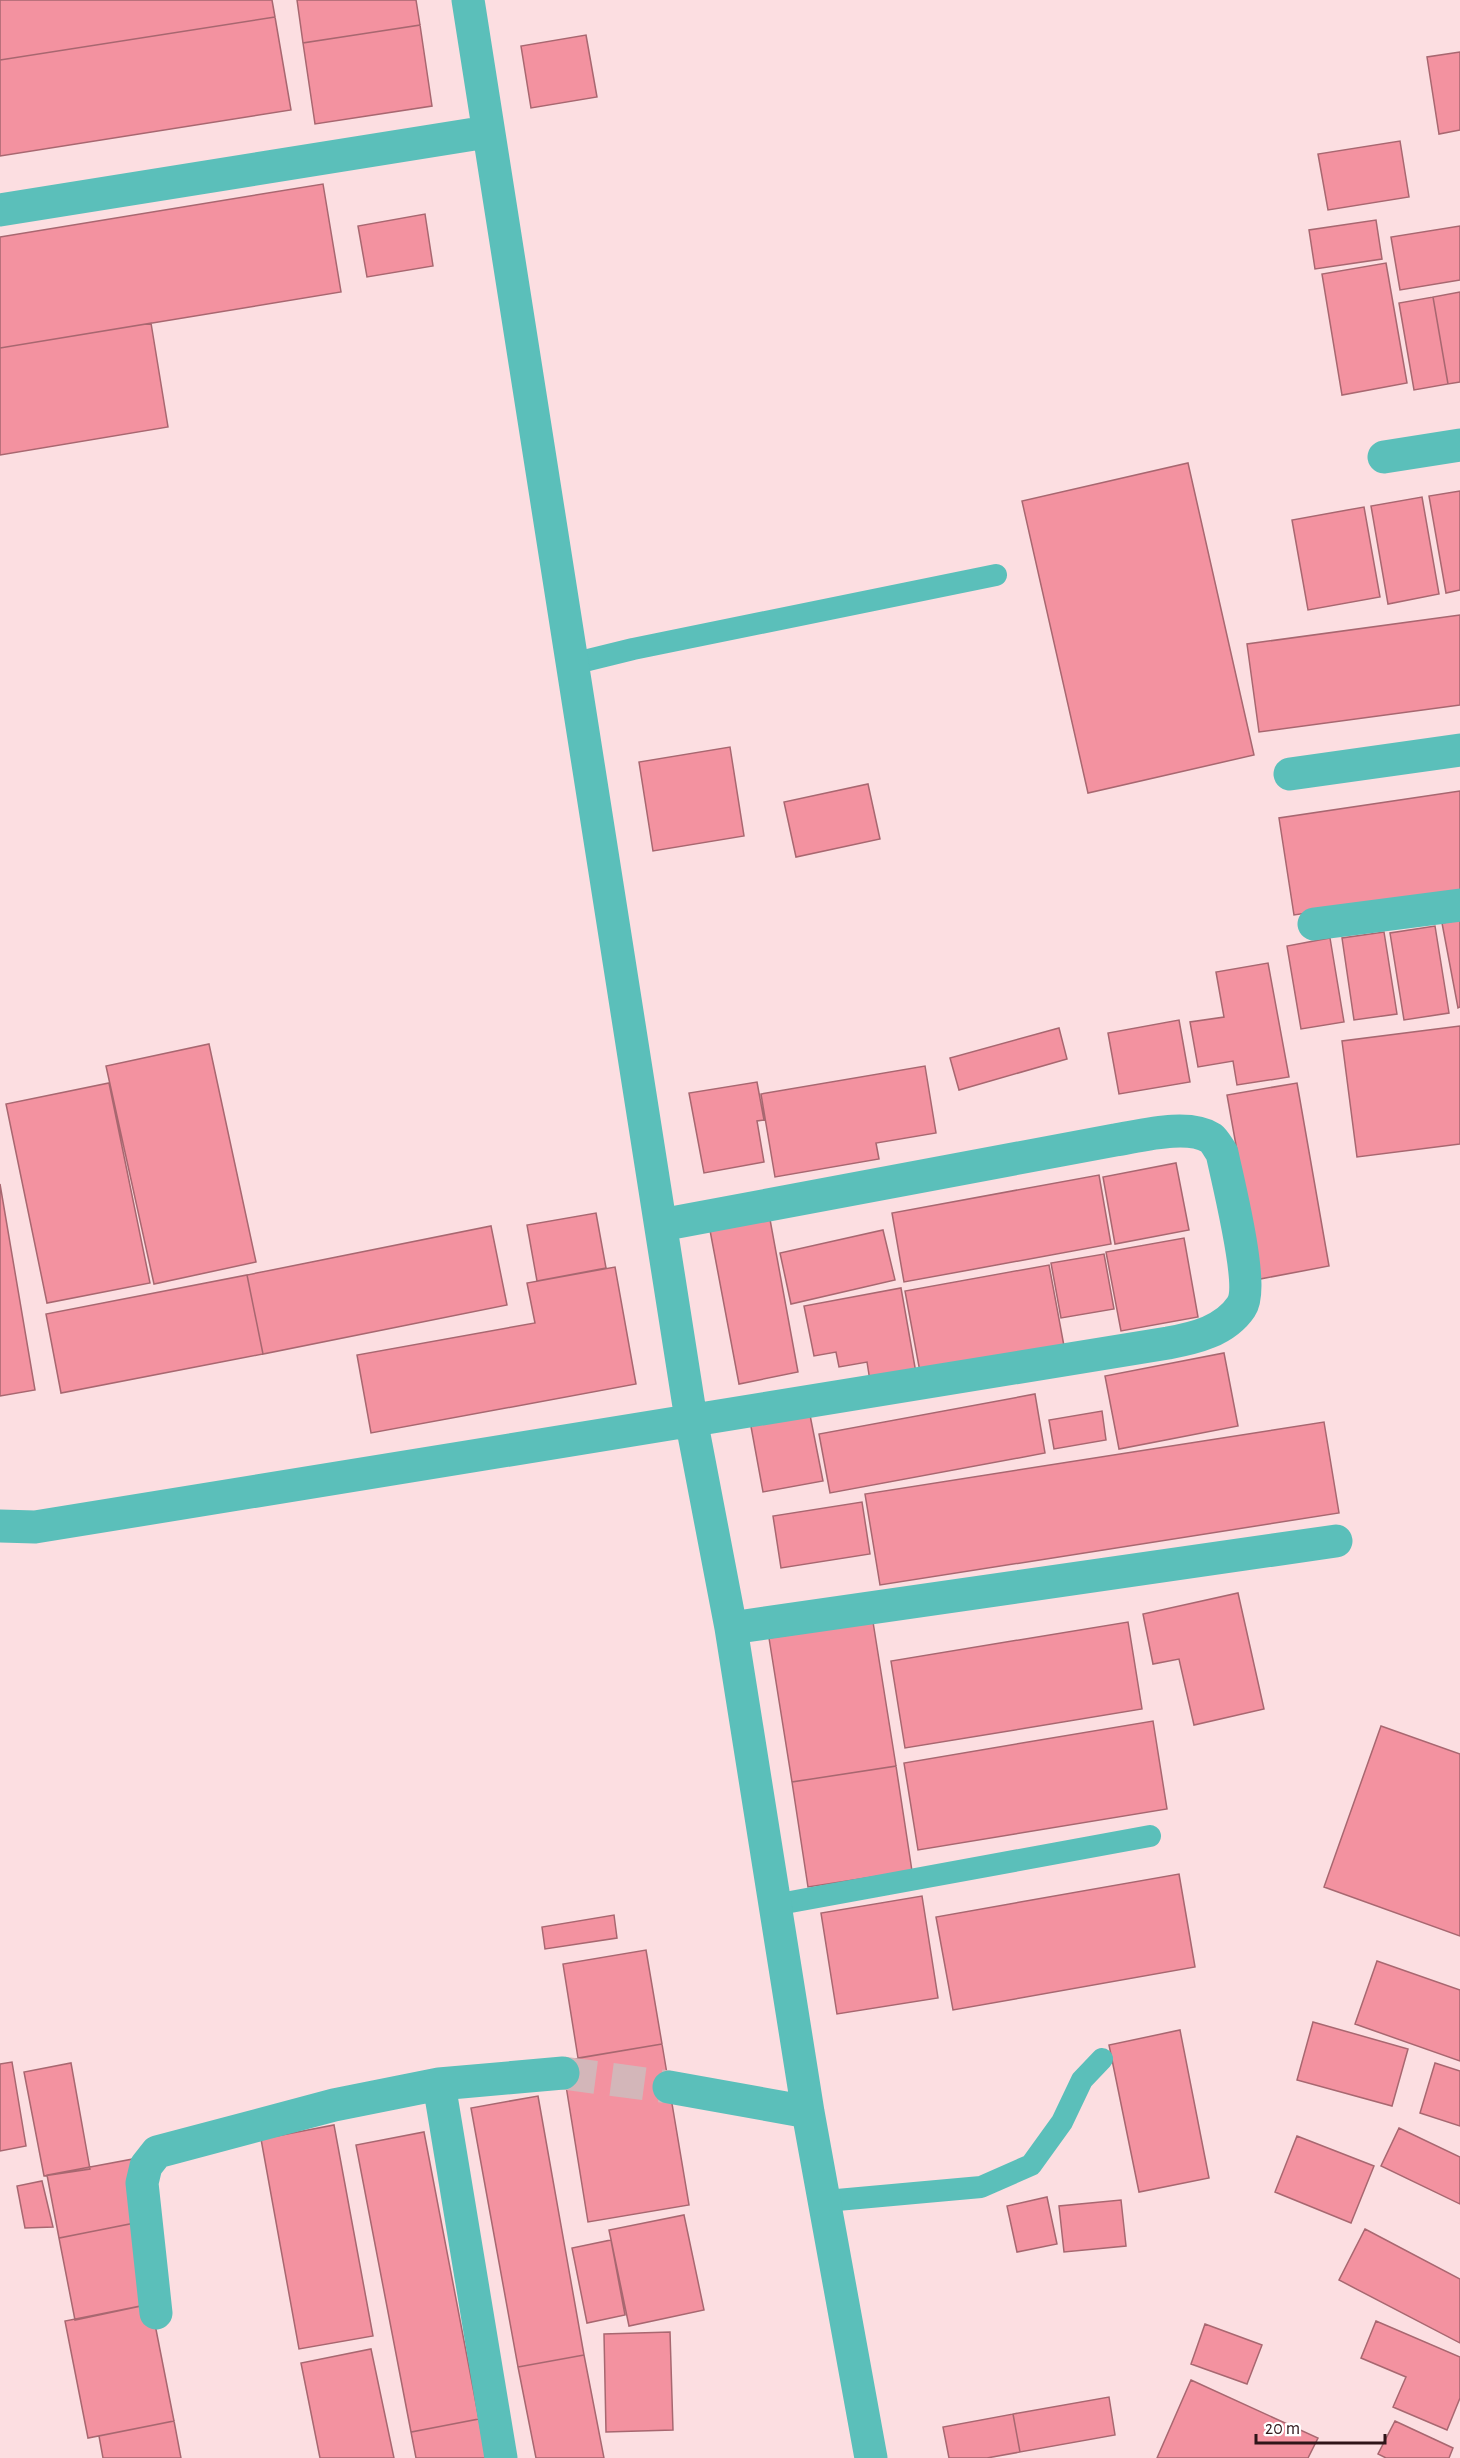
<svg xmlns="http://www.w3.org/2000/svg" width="1460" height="2458" font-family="'Alegreya Sans',sans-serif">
<rect width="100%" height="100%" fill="#fcdee1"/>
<path fill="#f392a0" stroke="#a86770" stroke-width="1.5" d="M0 0H272L275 17 0 60Z
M297 0H416L420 25 303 43Z
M275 17 291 110 0 156V60Z
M420 25 432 106 315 124 303 43Z
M586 35 597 97 531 108 521 46Z
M1460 52V130L1439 134 1427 57Z
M1400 141 1409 197 1328 210 1318 154Z
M323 184 341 292 0 348V237Z
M425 214 433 266 367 277 358 226Z
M1376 220 1382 259 1315 269 1309 230Z
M1460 226V280L1400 290 1391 237Z
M1386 263 1407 383 1342 395 1322 274Z
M1460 292V382L1448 384 1433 297Z
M1433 297 1448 384 1414 390 1399 303Z
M151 323 168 427 0 455V348Z
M1188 463 1254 755 1088 793 1022 501Z
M1460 491V590L1446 593 1429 496Z
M1422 497 1439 594 1388 604 1371 506Z
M1364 507 1380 597 1308 610 1292 520Z
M1460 615V705L1259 732 1247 644Z
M730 747 744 836 653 851 639 762Z
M868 784 880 839 796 857 784 802Z
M1460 791V890L1294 915 1279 818Z
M1460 920V1007L1458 1008 1442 923Z
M1435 926 1449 1013 1404 1020 1390 933Z
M1384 932 1397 1014 1354 1020 1342 938Z
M1330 938 1344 1022 1301 1029 1287 946Z
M1268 963 1289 1077 1237 1085 1233 1061 1198 1067 1190 1022 1224 1017 1216 972Z
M1179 1020 1190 1082 1119 1094 1108 1033Z
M1460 1026V1144L1357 1157 1342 1041Z
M1059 1028 1067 1059 959 1090 950 1058Z
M209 1044 256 1262 154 1284 106 1066Z
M925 1066 936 1133 876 1143 879 1159 775 1177 761 1094Z
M757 1082 764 1120 757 1121 764 1162 704 1173 689 1093Z
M109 1083 150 1283 47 1303 6 1104Z
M1297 1083 1329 1266 1260 1279 1227 1095Z
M1176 1163 1189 1230 1115 1244 1103 1177Z
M1099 1175 1111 1244 904 1282 892 1213Z
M0 1184 35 1390 0 1396Z
M596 1213 606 1268 537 1281 527 1225Z
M769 1214 798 1372 739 1384 709 1225Z
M491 1226 507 1305 263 1354 247 1275Z
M883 1230 895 1280 791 1304 780 1253Z
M1184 1238 1198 1317 1121 1331 1106 1252Z
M1104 1254 1114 1309 1061 1318 1051 1263Z
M1049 1265 1064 1346 920 1372 905 1291Z
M615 1267 636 1384 371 1433 357 1355 535 1323 527 1283Z
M247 1275 263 1354 61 1393 46 1314Z
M901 1288 916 1373 870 1381 867 1362 839 1367 836 1352 814 1356 804 1306Z
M1224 1353 1238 1426 1119 1449 1105 1376Z
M1035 1394 1045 1453 830 1493 819 1434Z
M809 1410 823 1481 763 1492 750 1421Z
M1102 1411 1106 1440 1054 1449 1049 1420Z
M1324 1422 1339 1513 880 1585 865 1494Z
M862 1502 870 1554 781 1568 773 1516Z
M1238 1593 1264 1709 1194 1725 1179 1659 1153 1664 1143 1614Z
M873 1622 896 1766 792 1782 769 1638Z
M1128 1622 1142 1709 905 1748 891 1661Z
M1153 1721 1167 1809 918 1850 904 1763Z
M1381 1726 1460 1754V1936L1324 1887Z
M896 1766 912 1871 808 1887 792 1782Z
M1179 1874 1195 1967 953 2010 936 1917Z
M922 1896 938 1998 837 2014 821 1913Z
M614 1915 617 1938 545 1949 542 1927Z
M646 1950 662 2044 578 2058 563 1964Z
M1377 1961 1460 1990V2061L1355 2024Z
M1313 2022 1408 2049 1392 2106 1297 2080Z
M1180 2030 1209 2178 1139 2192 1109 2045Z
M662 2044 689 2205 588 2222 562 2061Z
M12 2062 26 2146 0 2151V2064Z
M71 2063 90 2169 44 2176 24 2072Z
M1435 2063 1460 2071V2126L1420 2113Z
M538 2096 584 2355 518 2367 471 2108Z
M334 2125 373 2336 299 2349 261 2139Z
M1399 2128 1460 2157V2204L1381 2166Z
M424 2132 479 2419 411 2432 356 2145Z
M1297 2136 1374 2166 1351 2223 1275 2192Z
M133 2159 135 2223 59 2238 47 2175Z
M42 2181 53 2227 25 2228 17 2186Z
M1047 2197 1057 2244 1017 2252 1007 2206Z
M1121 2200 1126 2246 1064 2252 1059 2206Z
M684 2215 704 2310 629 2326 609 2230Z
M135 2223 151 2304 75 2320 59 2238Z
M1365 2229 1460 2279V2343L1339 2280Z
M611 2240 625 2315 587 2323 572 2248Z
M151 2304 174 2421 88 2438 65 2321Z
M1376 2321 1460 2357V2398L1447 2430 1393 2407 1406 2377 1361 2358Z
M1205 2324 1262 2345 1247 2384 1191 2364Z
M670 2332 673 2430 606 2432 604 2334Z
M371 2349 394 2458H320L301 2363Z
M584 2355 604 2458H536L518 2367Z
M1191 2380 1318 2438 1308 2458H1157Z
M1109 2397 1115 2435 1020 2452 1013 2414Z
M1013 2414 1020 2452 987 2458H949L943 2427Z
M479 2419 486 2458H416L411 2432Z
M174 2421 181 2458H103L99 2436Z
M1395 2421 1453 2448 1449 2458H1386L1378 2454Z"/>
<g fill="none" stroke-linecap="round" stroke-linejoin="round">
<path stroke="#d3b6b9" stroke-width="33" stroke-dasharray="33 16" stroke-linecap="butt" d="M563 2073 669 2087"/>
<path stroke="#5bbfba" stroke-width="22" d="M572 664 633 649 996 575
M774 1905 1150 1836
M826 2201 981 2187 1031 2165 1062 2122 1082 2080 1102 2059"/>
<path stroke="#5bbfba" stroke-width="33" d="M468 0 691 1419 731 1628 808 2112 871 2458
M0 210 487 132
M1384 457 1460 445
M1290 774 1460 750
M1314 924 1460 905
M0 1526 35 1527 1168 1343C1195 1338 1225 1331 1241 1307 1255 1287 1228 1182 1222 1153 1219 1149 1215 1141 1211 1138 1188 1123 1140 1136 1115 1140L661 1225
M731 1628 1336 1541
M439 2084 501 2458
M669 2087 808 2112
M156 2313 142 2183 146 2166 157 2152 334 2105 439 2084 563 2073"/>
</g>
<path d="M1256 2434v9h129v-9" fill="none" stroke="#2f1519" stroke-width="3"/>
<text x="1265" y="2434" font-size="18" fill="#2f1519" stroke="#ffffff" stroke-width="4.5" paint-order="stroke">20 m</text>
</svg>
